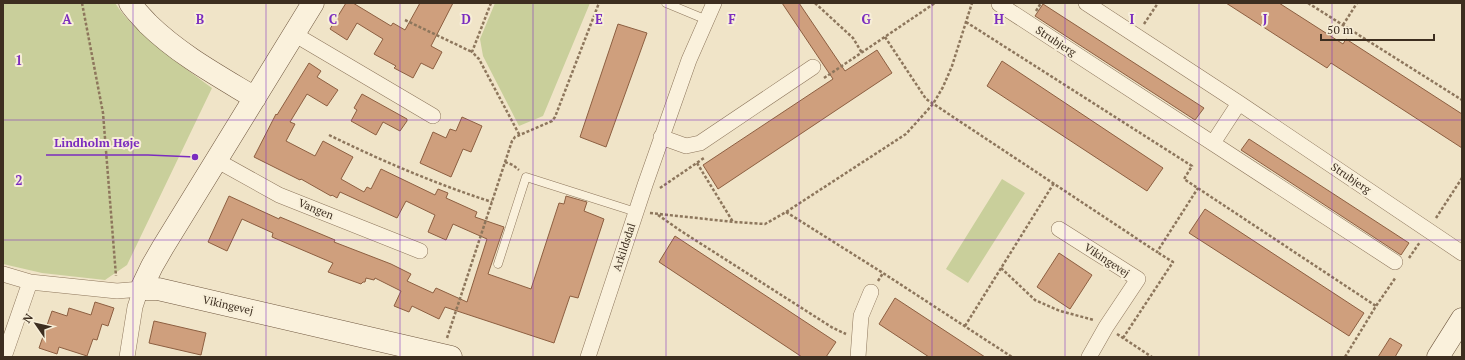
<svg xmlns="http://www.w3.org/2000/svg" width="1465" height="360" font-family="'PT Serif',serif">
<rect width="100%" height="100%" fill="#f0e4c8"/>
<path fill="#c9cf9b" d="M3 3H115C137 36 180 64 212 88L127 265 105 280 42 273 3 264Z
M495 3H590L543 116 519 126 483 56 480 39Z
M1002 179 1025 193 968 283 946 269Z"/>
<path fill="#cf9f7d" stroke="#8d5f41" d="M346 3H353L391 26 393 23 405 30 420 3H453L431 46 442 52 433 69 421 63 413 78 394 68 396 66 374 54 383 39 357 23 347 40 330 29Z
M782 3H799L845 71 877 50 892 73 718 189 703 165 833 79Z
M1226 3H1279L1343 44 1346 39 1462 114V148L1331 63 1327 68Z
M1043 4 1204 108 1195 120 1035 16Z
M618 24 647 33 606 147 580 137Z
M1002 61 1163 168 1147 191 987 86Z
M309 63 321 71 317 77 338 90 327 106 307 94 290 122 295 124 286 141 315 156 323 141 353 157 341 179 364 192 367 187 371 189 381 169 435 195 438 189 448 193 446 198 477 212 475 217 504 227 488 274 531 289 559 203 564 204 566 196 587 202 584 211 604 219 578 298 570 296 554 343 445 307 439 319 412 306 409 312 394 306 401 291 375 278 374 280 366 278 365 282H363L361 284 328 272 333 263 272 237 273 233 242 219 227 251 208 242 229 196 279 219 280 217 335 240 334 242 391 264 411 274 407 281 433 293 436 288 467 302 487 239 453 224 446 240 428 232 435 215 406 201 397 218 340 192 337 198 332 195 331 196 301 179 300 180 254 157 276 114 277 115Z
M362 94 407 119V121L400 131 383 122 376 135 351 121 357 110 354 108Z
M462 117 482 126 471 152 463 149 451 177 420 163 433 132 446 138 450 129 456 131Z
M1249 139 1409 243 1401 255 1241 150Z
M1205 209 1364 313 1349 336 1189 233Z
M675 236 836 342 826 357H802L659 262Z
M1059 253 1092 275 1070 309 1037 287Z
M895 298 985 357H929L879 324Z
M95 302 114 308 108 326 102 324 97 340 93 339 87 356 59 347 57 354 39 348 52 311 67 316 69 308 91 315Z
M154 321 206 333 201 355 149 343Z
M1390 338 1402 345 1395 357H1378Z"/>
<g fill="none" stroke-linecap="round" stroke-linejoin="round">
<g stroke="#8d765c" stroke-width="9">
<path id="lane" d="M666 3 707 20
M498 264 526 177 636 212"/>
</g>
<g stroke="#8d765c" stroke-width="16">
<path id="street" d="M1086 3 1239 103 1462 253
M999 4 1395 262
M294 34 433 116
M661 137 686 146 700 143 813 67
M1213 143 1239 103
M216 160 279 195 420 251
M1059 229 1138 279 1106 327 1089 357
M3 274 30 282 117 291 141 289 135 307 127 357
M4 357 30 282
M588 357 645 185 689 60 714 3
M858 357 861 316 871 292"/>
</g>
<g stroke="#6f573f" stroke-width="23">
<path id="secondary" d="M130 3C135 11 142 17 148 24 180 55 217 75 255 98
M313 3 163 247 152 266 141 289H158L451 357
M1438 357 1462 319"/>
</g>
<path stroke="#8d765c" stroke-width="2.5" stroke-dasharray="3 2" stroke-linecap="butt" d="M82 3 103 113 116 276
M491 3 472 52 479 59 520 136
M815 3 853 38 862 53
M1308 3 1462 100
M1036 11 1041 3
M405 20 472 52
M966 22 1192 166 1184 179 1376 306
M1144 24 1158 3
M1343 25 1357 3
M885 37 926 99 1157 252 1198 188
M824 78 935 3
M329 135C382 161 436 184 492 202
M505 162 513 165 519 170
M697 163 733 222
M660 188 704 158
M786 212 883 273 1012 357
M650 213 734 222 765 224 786 212 906 134 933 104 943 87 952 66 972 3
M658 215 681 231 833 328 846 334
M1436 218 1462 178
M1409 258 1420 242
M1001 268 1035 300 1060 311 1094 320
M878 281 883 273
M965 326 1054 183
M1117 334 1152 357
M447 338 512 141 515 137 552 121 555 117 599 3
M1123 338 1173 262 1157 252
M1345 357 1376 306 1396 277"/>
<use href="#lane" stroke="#faf1dc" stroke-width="8"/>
<use href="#street" stroke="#faf1dc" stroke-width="15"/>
<use href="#secondary" stroke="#faf1dc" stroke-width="22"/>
</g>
<path fill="none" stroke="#7b2cbf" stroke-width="1" stroke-opacity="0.55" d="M133 3V357M266 3V357M400 3V357M533 3V357M666 3V357M799 3V357M932 3V357M1065 3V357M1199 3V357M1332 3V357M3 120H1462M3 240H1462"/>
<g text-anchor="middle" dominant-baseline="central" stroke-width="4" stroke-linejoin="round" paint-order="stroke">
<g font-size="11" fill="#3d2e20" stroke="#f7eed8">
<text transform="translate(1056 41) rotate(33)">Strubjerg</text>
<text transform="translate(1351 178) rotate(34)">Strubjerg</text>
<text transform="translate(316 209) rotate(22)">Vangen</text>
<text transform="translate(624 247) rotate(-72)">Arkildsdal</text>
<text transform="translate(1107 260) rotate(33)">Vikingevej</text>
<text transform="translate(228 305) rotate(13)">Vikingevej</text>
</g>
</g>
<g font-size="13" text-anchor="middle" font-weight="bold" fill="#7b2cbf" stroke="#f7eed8" stroke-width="4" stroke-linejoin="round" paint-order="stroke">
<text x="67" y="24">A</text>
<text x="200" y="24">B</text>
<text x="333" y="24">C</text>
<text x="466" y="24">D</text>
<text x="599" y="24">E</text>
<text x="732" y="24">F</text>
<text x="866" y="24">G</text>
<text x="999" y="24">H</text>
<text x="1132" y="24">I</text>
<text x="1265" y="24">J</text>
<text x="19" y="65">1</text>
<text x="19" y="185">2</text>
</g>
<path fill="none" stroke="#7b2cbf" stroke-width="1.5" d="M195 157L148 155H46"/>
<circle fill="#7b2cbf" stroke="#f7eed8" stroke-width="1.5" cx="195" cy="157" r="4"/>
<g font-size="12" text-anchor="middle" font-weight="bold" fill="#7b2cbf" stroke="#f7eed8" stroke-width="4" stroke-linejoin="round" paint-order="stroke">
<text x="97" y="147">Lindholm Høje</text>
</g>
<rect width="1465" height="360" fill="none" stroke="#3d2e20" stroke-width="8"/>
<g transform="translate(36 324) rotate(304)" stroke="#f7eed8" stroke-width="3" paint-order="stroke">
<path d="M0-3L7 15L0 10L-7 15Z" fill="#3d2e20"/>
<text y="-6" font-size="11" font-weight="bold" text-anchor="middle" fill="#3d2e20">N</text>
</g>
<path d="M1321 34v6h113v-6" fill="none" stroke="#3d2e20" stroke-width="2"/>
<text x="1327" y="34" font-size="12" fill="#3d2e20" stroke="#f7eed8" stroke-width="3" paint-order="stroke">50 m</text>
</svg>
